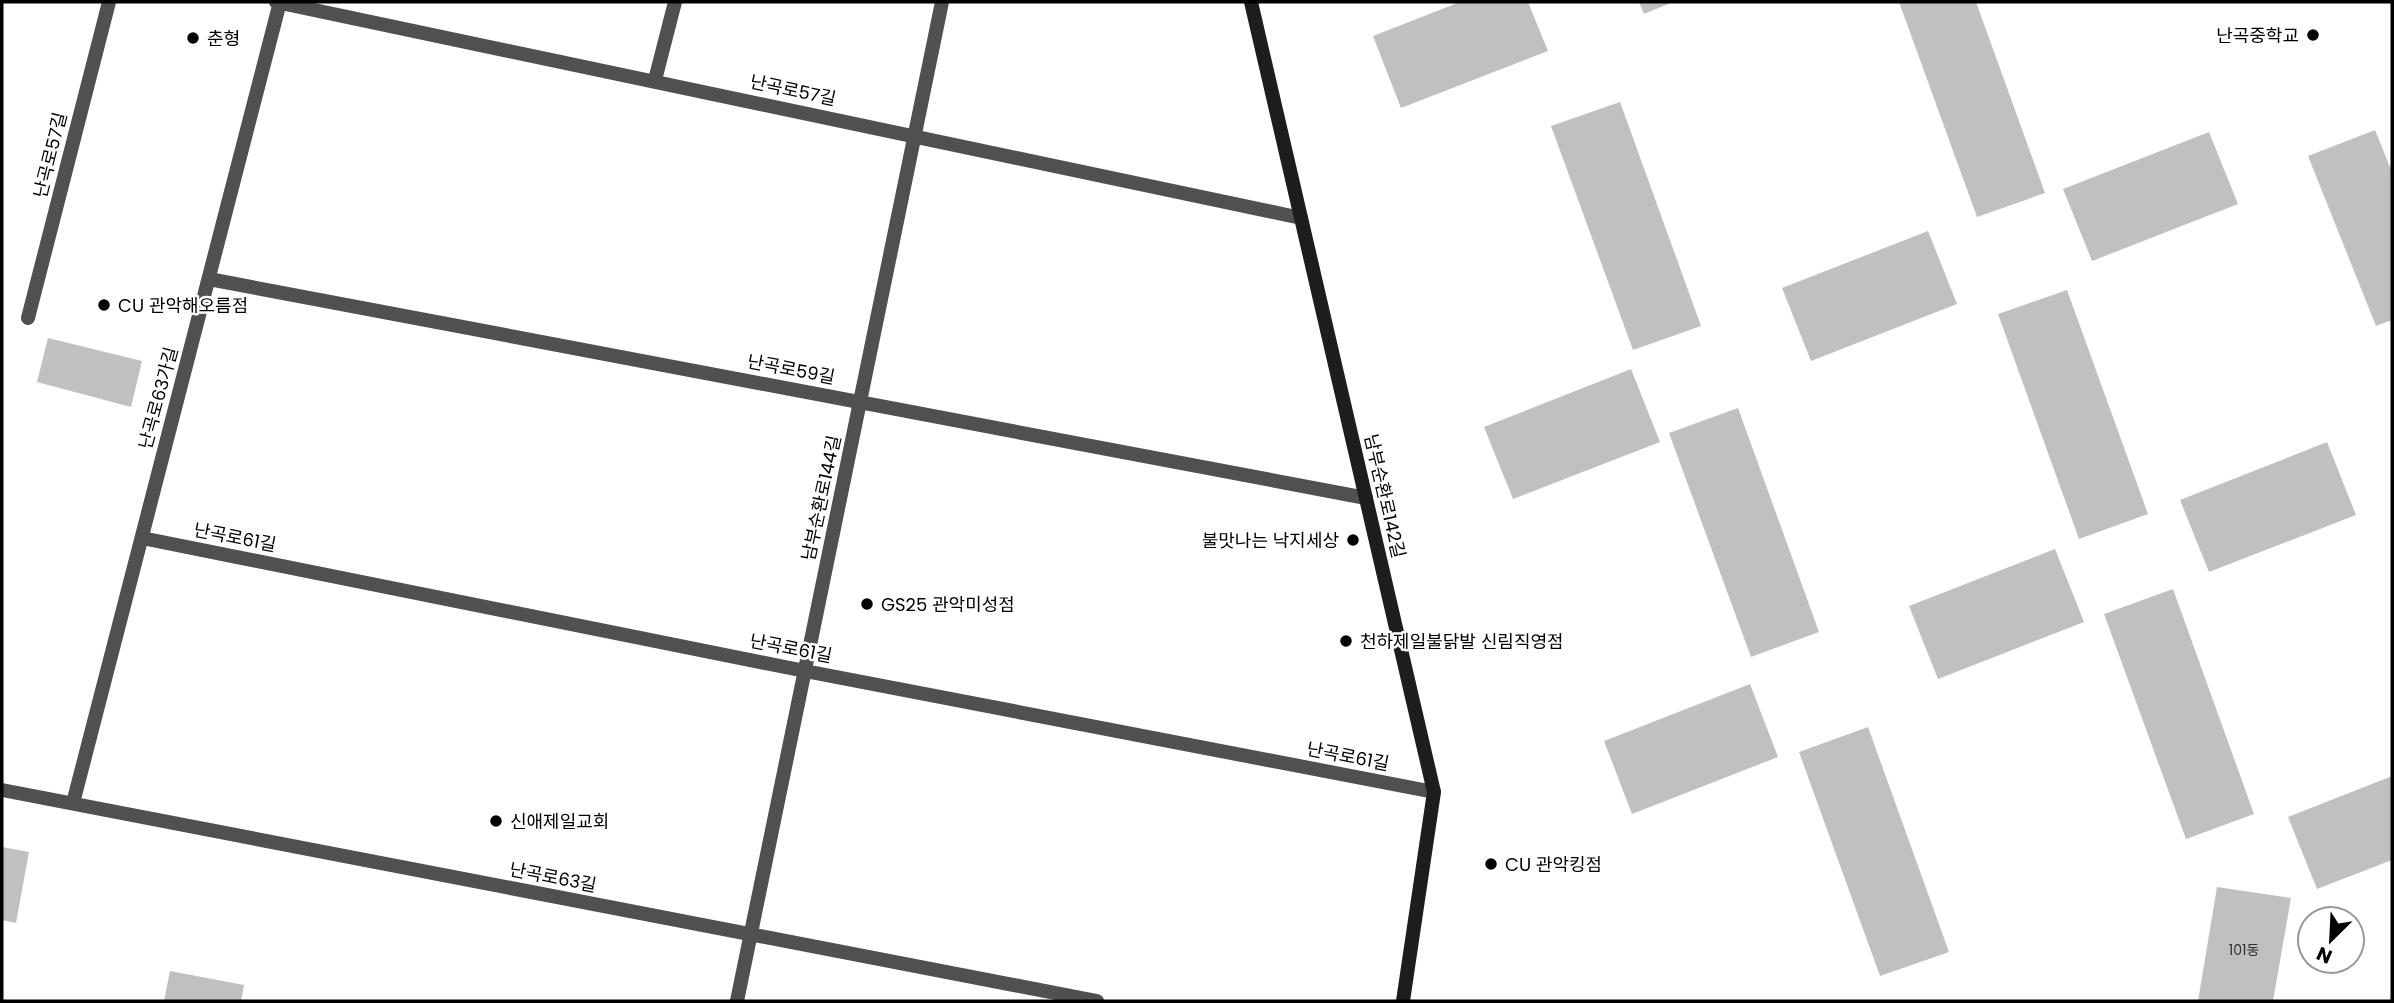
<svg xmlns="http://www.w3.org/2000/svg" width="2394" height="1003" font-family="Poppins,'Noto Sans KR',sans-serif">
<rect width="100%" height="100%" fill="#fff"/>
<path fill="#c0c0c0" d="M1460 2H1528L1548 51 1401 108 1373 36Z
M1639 2H1673L1644 14Z
M1899 2H1976L2045 193 1977 217Z
M1620 102 1701 326 1633 350 1551 126Z
M2375 130 2392 172V320L2376 326 2308 156Z
M2209 132 2238 204 2092 261 2063 189Z
M1928 231 1957 304 1811 361 1782 288Z
M2067 290 2148 514 2079 539 1998 314Z
M48 338 142 361 131 407 37 382Z
M1631 369 1660 442 1513 499 1484 427Z
M1738 408 1819 632 1751 657 1669 433Z
M2327 442 2356 515 2209 572 2180 500Z
M2055 549 2084 622 1938 679 1909 606Z
M2173 589 2254 814 2186 839 2104 614Z
M1750 684 1778 757 1632 814 1604 741Z
M1868 727 1949 952 1880 976 1799 752Z
M2392 776V860L2317 889 2288 817Z
M2 847 29 852 16 923 2 920Z
M2217 887 2291 898 2273 1001H2198Z
M170 971 244 985 241 1001H164Z"/>
<g fill="none" stroke-linecap="round" stroke-linejoin="round">
<path stroke="#505050" stroke-width="14" d="M655 80 675 2"/>
<path stroke="#505050" stroke-width="14" d="M276 2 1301 218
M209 279 1366 498
M28 318 109 2
M142 538 805 671 1434 792
M2 790 1097 1001
M73 803 280 2
M737 1001 942 2"/>
<path stroke="#1d1d1d" stroke-width="14" d="M1251 2 1434 792 1403 1001"/>
</g>
<g fill="#000" stroke="#fff" stroke-width="2.5">
<circle cx="2313" cy="35" r="7"/>
<circle cx="193" cy="38" r="7"/>
<circle cx="104" cy="305" r="7"/>
<circle cx="1353" cy="540" r="7"/>
<circle cx="867" cy="604" r="7"/>
<circle cx="1346" cy="641" r="7"/>
<circle cx="496" cy="821" r="7"/>
<circle cx="1491" cy="864" r="7"/>
</g>
<g text-anchor="middle" dominant-baseline="central" stroke-width="5" stroke-linejoin="round" paint-order="stroke">
<g font-size="14" fill="#303030">
<text x="2244" y="950">101동</text>
</g>
<g font-size="18" fill="#000" stroke="#fff" text-anchor="start">
<text x="2299" y="35" text-anchor="end">난곡중학교</text>
<text x="207" y="38">춘형</text>
<text x="118" y="305">CU 관악해오름점</text>
<text x="1339" y="540" text-anchor="end">불맛나는 낙지세상</text>
<text x="881" y="604">GS25 관악미성점</text>
<text x="1360" y="641">천하제일불닭발 신림직영점</text>
<text x="510" y="821">신애제일교회</text>
<text x="1505" y="864">CU 관악킹점</text>
</g>
<g font-size="18" fill="#000" stroke="#fff">
<text transform="translate(793 90) rotate(12)">난곡로57길</text>
<text transform="translate(50 155) rotate(-76)">난곡로57길</text>
<text transform="translate(791 369) rotate(11)">난곡로59길</text>
<text transform="translate(158 398) rotate(-75)">난곡로63가길</text>
<text transform="translate(1385 496) rotate(77)">남부순환로142길</text>
<text transform="translate(821 498) rotate(-78)">남부순환로144길</text>
<text transform="translate(235 537) rotate(11)">난곡로61길</text>
<text transform="translate(791 648) rotate(11)">난곡로61길</text>
<text transform="translate(1348 756) rotate(11)">난곡로61길</text>
<text transform="translate(553 877) rotate(11)">난곡로63길</text>
</g>
</g>
<rect width="2394" height="1003" fill="none" stroke="#000000" stroke-width="7"/>
<g transform="translate(2331 940) rotate(204)"><circle r="33" fill="#ffffff" stroke="#999999" stroke-width="2"/>
<path d="M0-5L12 26L0 18L-12 26Z" fill="#000000"/>
<text y="-10" font-size="19" font-weight="bold" text-anchor="middle" fill="#000000">N</text>
</g>
</svg>
